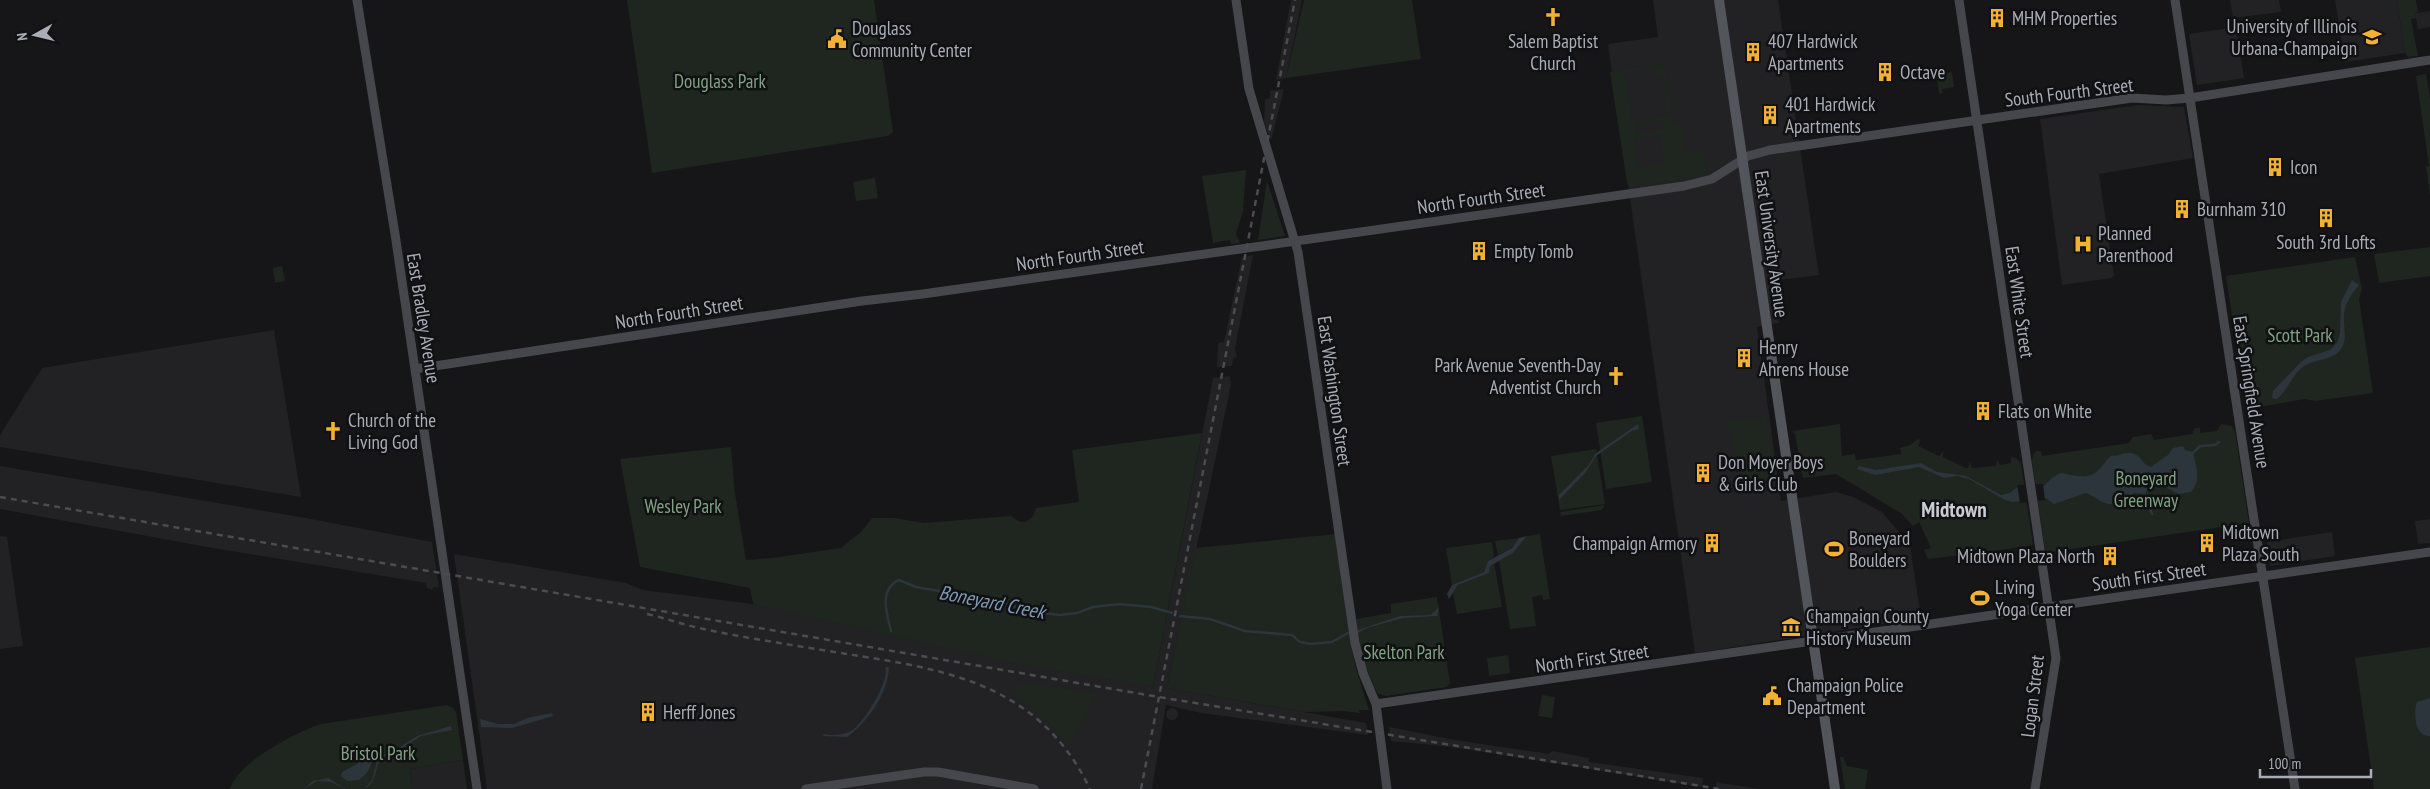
<svg xmlns="http://www.w3.org/2000/svg" width="2430" height="789" font-family="'PT Sans Narrow',sans-serif">
<rect width="100%" height="100%" fill="#161618"/>
<path fill="#222225" d="M1291 0H1302L1286 78 1276 80Z
M1653 0H1778L1819 275 1773 281 1779 323 1757 327 1781 501 1836 492 1853 497 1882 512 1910 545 1921 618 1695 653 1608 44 1658 37Z
M2230 0H2279L2281 12 2233 18Z
M2335 0H2397L2405 53 2345 62Z
M2430 11V27L2418 29 2415 13Z
M2236 27 2244 78 2197 85 2189 34Z
M1284 89 1271 141 1264 123 1265 99 1270 98V91Z
M2138 105 2184 107 2193 158 2099 174 2114 275 2112 278 2062 285 2040 119Z
M1253 255 1235 349 1237 357 1233 358 1232 366 1217 367 1218 343 1224 342 1242 257Z
M274 330 301 497 0 447V435L42 368Z
M1230 376 1231 385 1167 688 1366 723 1368 735 1201 713 1166 705 1152 789H487L454 554 626 583 643 590 753 604 1153 686 1213 378Z
M0 466 300 517 432 542 439 588 434 587 432 590 427 588 426 583 207 547 0 509Z
M2430 519V543L2418 544 2415 521Z
M2332 532 2335 556 2270 566 2267 542Z
M0 536 7 537 23 646 0 649Z
M1166 714a6 6 0 1 1 12 0a6 6 0 1 1-12 0Z
M1389 727 1455 740 1549 754 1552 751 1589 758V762L1703 778 1702 787 1452 747 1391 741Z
M463 760 467 789H412L410 769Z
M1717 781 1719 783 1761 789H1715Z"/>
<path fill="#1e261f" fill-rule="evenodd" d="M627 0H874L893 132 888 136 652 173Z
M1304 0H1412L1421 59 1286 78Z
M2397 0H2416L2418 12 2415 13 2416 18 2411 19 2418 56 2408 57 2405 53Z
M1664 64 1673 123 1682 122 1686 152 1703 150 1707 174 1688 179 1631 187 1627 183 1610 72ZM1653 68 1654 76 1663 75 1668 116 1632 122 1625 73ZM1662 120 1664 128 1638 134 1637 124ZM1661 135 1663 163 1638 167 1634 139Z
M1939 69 1940 74 1952 72 1954 87 1942 89V93L1939 94 1936 70Z
M2426 74 2430 99V195L2426 166H2429L2416 76Z
M1246 170 1243 211 1236 234 1240 243 1231 244 1230 240 1213 243 1202 176Z
M875 178 878 198 856 201 853 182Z
M1267 181 1285 236 1258 240Z
M2430 247V276L2379 283 2374 254Z
M2355 257 2362 289 2359 299 2373 393 2315 401 2305 399 2254 408 2247 412 2226 276Z
M282 266 285 281 275 283 273 268Z
M1642 416 1652 482 1606 489 1596 423Z
M1766 416 1776 479 1736 484 1733 467 1735 449 1724 422Z
M1840 424 1842 456 1855 454 1856 460 1901 454 1900 448 1910 445 1918 439 1920 440 1918 446 1939 456 1943 451V457L1966 468H1968L1970 462 1972 468 1996 466 1997 459 2000 465 2011 463V457L2016 458 2021 463 2033 545 1982 553 1975 550 1969 554 1928 559 1924 550 1931 548 1919 522 1913 526 1902 514 1836 474 1803 478 1795 434 1792 431Z
M2221 424 2232 426 2235 432 2249 523 2051 552 2045 551 2032 461 2033 455 2036 451H2041L2042 456 2129 443 2133 437 2151 434 2154 440 2192 434 2195 428H2200V433L2217 431Z
M1202 433 1153 686 1018 664 753 604 750 588 640 567 620 459 731 447 735 493 746 560 772 558 841 548 862 531 872 518H894L924 523 1011 516 1018 521 1026 522 1033 516 1036 508 1079 502 1072 450Z
M1596 449 1605 504 1560 510 1551 456Z
M1605 505 1602 510 1561 516 1560 512Z
M1336 534 1351 641 1356 669 1369 710H1359L1360 713 1344 711 1304 712 1167 688 1196 548Z
M1540 534 1550 599 1543 600 1542 595 1532 597 1536 626 1510 629 1499 560 1513 553 1527 536Z
M1519 538 1512 548 1498 555 1495 541Z
M1492 542 1494 557 1488 561 1484 572 1452 585 1446 548Z
M1494 562 1502 607 1457 614 1453 593 1458 585 1489 573V566Z
M1437 597 1450 683 1447 687 1386 696 1377 693 1362 658 1356 619 1391 613V604Z
M2430 647V789H2374L2355 658Z
M1508 655 1510 673 1489 676 1487 658Z
M1026 683 1097 694 1071 746 1041 716 1016 698 1013 687Z
M1542 695 1555 697 1552 718 1538 716Z
M447 705 453 708 456 712 463 760 410 769 412 789H230C237 763 296 732 321 724Z
M1840 757H1843L1847 766 1868 770 1865 789H1845Z"/>
<path fill="#2c353c" d="M2352 280 2359 285C2352 294 2345 302 2344 315 2343 326 2348 339 2341 349 2332 361 2315 359 2304 366 2292 375 2288 390 2277 399L2272 398 2273 391 2301 362 2308 357 2330 350 2337 343 2340 333 2341 302Z
M1638 424 1639 429 1632 431 1596 456 1586 472 1559 500V495L1588 466 1596 453Z
M2183 446 2185 450 2193 452C2196 468 2202 478 2191 492L2178 494 2155 481 2148 484 2146 494 2134 493C2127 501 2116 507 2105 503 2098 501 2093 495 2086 493L2054 504 2046 498 2012 502 2005 500 1969 479 1957 476 1944 478 1919 467 1875 475 1857 469 1859 466 1876 470 1921 463 1937 472 1966 476 2001 495 2010 493 2016 488 2044 486 2052 478 2060 473C2071 474 2080 479 2091 475 2101 471 2104 461 2111 456 2113 455 2117 456 2119 455 2132 450 2137 453 2146 465L2151 467 2168 455 2173 448Z
M1527 536 1513 553 1490 566 1489 573 1458 585 1449 599 1447 594 1452 585 1484 572 1488 561 1512 548 1519 538Z
M1439 607 1437 616 1403 618 1367 628 1358 633V630L1400 616 1431 615Z
M885 667H889C888 693 868 722 847 737L823 736 824 734C832 736 844 735 851 731 863 725 891 679 885 667Z
M2430 698V736C2415 737 2413 713 2417 702Z
M552 713 553 716 512 728 481 727 480 719 498 724H514L527 718Z
M451 726 452 730 421 736 395 753 380 759C375 770 376 784 364 789L372 780 378 757 397 749 417 736Z
M366 754 371 755C374 765 367 774 359 780L347 781 341 776 342 772 357 764Z
M328 778 346 789 331 782 317 781 304 789 313 781Z"/>
<path fill="#161618" d="M2043 484 2045 500 2020 503 2017 485Z"/>
<g fill="none" stroke-linecap="round" stroke-linejoin="round">
<path stroke="#2c353c" stroke-width="2.5" d="M2193 453 2200 446 2215 445 2219 442
M2146 499 2152 514
M1180 616 1210 619 1245 631 1292 635 1300 642 1311 644 1332 642 1348 633
M891 631C887 614 878 589 899 580L916 587 1002 602 1026 611 1060 615 1077 613 1093 607 1119 604 1151 607 1172 613"/>
<path stroke="#45474d" stroke-width="9" d="M357 0 395 234 477 789
M1236 0 1249 89 1298 252 1355 643 1363 673 1376 704 1387 789
M1959 0 2056 658 2035 789
M2175 0 2295 789
M415 369 862 301 923 294 1684 186 1712 179 1748 156 1770 150 2132 98 2166 100 2190 98 2430 60
M1376 704 2430 552
M806 789 924 772H938L1034 789"/>
<path stroke="#53555c" stroke-width="10" d="M1719 0 1835 789"/>
<path stroke="#4a4c52" stroke-width="2.5" stroke-dasharray="6 5" stroke-linecap="butt" d="M0 497 1165 698 1719 789
M647 614C665 618 681 624 699 628 739 637 781 643 822 650 931 668 1035 675 1090 789
M1141 789 1295 0"/>
</g>
<defs>
<g id="church-bare" transform="scale(1.5)"><path d="M-1.2-6h2.4v3.5h3.3v2.4h-3.3V6h-2.4V-.1h-3.3v-2.4h3.3Z" fill="#f2b134" stroke="#111113" stroke-width="2.5" paint-order="stroke"/></g>
<g id="building-bare" transform="scale(1.5)"><path d="M-4-6H4V6H1V3H-1V6H-4ZM-2.5-4.3h1.7v1.8h-1.7ZM.8-4.3h1.7v1.8H.8ZM-2.5-1h1.7V.8h-1.7ZM.8-1h1.7V.8H.8Z" fill="#f2b134" stroke="#111113" stroke-width="2.5" paint-order="stroke"/></g>
<g id="university-bare" transform="scale(1.5)"><path d="M0-5L7-2L0 1L-7-2ZM-4 1L0 2.5L4 1V4Q0 6-4 4Z" fill="#f2b134" stroke="#111113" stroke-width="2.5" paint-order="stroke"/></g>
<g id="civic-bare" transform="scale(1.5)"><path d="M-.6-6.5H3V-4.5H.6V-3L4-1V1h2V6H-6V1h2V-1L-.6-3ZM-1.2 2.5V6h2.4V2.5Z" fill="#f2b134" stroke="#111113" stroke-width="2.5" paint-order="stroke"/></g>
<g id="hospital-bare" transform="scale(1.5)"><path d="M-5-5h3v3.5h4V-5h3V5h-3V1.5h-4V5h-3Z" fill="#f2b134" stroke="#111113" stroke-width="2.5" paint-order="stroke"/></g>
<g id="stadium-bare" transform="scale(1.5)"><path d="M0-5a6.5 5 0 1 0 0 10a6.5 5 0 1 0 0-10ZM-3.5-1.8h7v3.6h-7Z" fill="#f2b134" stroke="#111113" stroke-width="2.5" paint-order="stroke"/></g>
<g id="museum-bare" transform="scale(1.5)"><path d="M0-6L6-3V-2H-6V-3ZM-5-1h2V3h-2ZM-1-1h2V3h-2ZM3-1h2V3H3ZM-6 4H6V6H-6Z" fill="#f2b134" stroke="#111113" stroke-width="2.5" paint-order="stroke"/></g>
</defs>
<g fill-rule="evenodd">
<use href="#church-bare" x="1553" y="17"/>
<use href="#building-bare" x="1997" y="18"/>
<use href="#university-bare" x="2372" y="37"/>
<use href="#civic-bare" x="837" y="39"/>
<use href="#building-bare" x="1753" y="52"/>
<use href="#building-bare" x="1885" y="72"/>
<use href="#building-bare" x="1770" y="115"/>
<use href="#building-bare" x="2275" y="167"/>
<use href="#building-bare" x="2182" y="209"/>
<use href="#building-bare" x="2326" y="218"/>
<use href="#hospital-bare" x="2083" y="244"/>
<use href="#building-bare" x="1479" y="251"/>
<use href="#building-bare" x="1744" y="358"/>
<use href="#church-bare" x="1616" y="376"/>
<use href="#building-bare" x="1983" y="411"/>
<use href="#church-bare" x="333" y="431"/>
<use href="#building-bare" x="1703" y="473"/>
<use href="#building-bare" x="1712" y="543"/>
<use href="#building-bare" x="2207" y="543"/>
<use href="#stadium-bare" x="1834" y="549"/>
<use href="#building-bare" x="2110" y="556"/>
<use href="#stadium-bare" x="1980" y="598"/>
<use href="#museum-bare" x="1791" y="627"/>
<use href="#civic-bare" x="1772" y="696"/>
<use href="#building-bare" x="648" y="712"/>
</g>
<g text-anchor="middle" dominant-baseline="central" stroke-width="5" stroke-linejoin="round" paint-order="stroke">
<g font-size="19" fill="#a8adb8" stroke="#111113" text-anchor="start">
<text x="2012" y="18">MHM Properties</text>
<text x="2357" y="26" text-anchor="end">University of Illinois<tspan x="2357" dy="22">Urbana-Champaign</tspan></text>
<text x="852" y="28">Douglass<tspan x="852" dy="22">Community Center</tspan></text>
<text x="1553" y="41" text-anchor="middle">Salem Baptist<tspan x="1553" dy="22">Church</tspan></text>
<text x="1768" y="41">407 Hardwick<tspan x="1768" dy="22">Apartments</tspan></text>
<text x="1900" y="72">Octave</text>
<text x="1785" y="104">401 Hardwick<tspan x="1785" dy="22">Apartments</tspan></text>
<text x="2290" y="167">Icon</text>
<text x="2197" y="209">Burnham 310</text>
<text x="2098" y="233">Planned<tspan x="2098" dy="22">Parenthood</tspan></text>
<text x="2326" y="242" text-anchor="middle">South 3rd Lofts</text>
<text x="1494" y="251">Empty Tomb</text>
<text x="1759" y="347">Henry<tspan x="1759" dy="22">Ahrens House</tspan></text>
<text x="1601" y="365" text-anchor="end">Park Avenue Seventh-Day<tspan x="1601" dy="22">Adventist Church</tspan></text>
<text x="1998" y="411">Flats on White</text>
<text x="348" y="420">Church of the<tspan x="348" dy="22">Living God</tspan></text>
<text x="1718" y="462">Don Moyer Boys<tspan x="1718" dy="22">&amp; Girls Club</tspan></text>
<text x="2222" y="532">Midtown<tspan x="2222" dy="22">Plaza South</tspan></text>
<text x="1849" y="538">Boneyard<tspan x="1849" dy="22">Boulders</tspan></text>
<text x="1697" y="543" text-anchor="end">Champaign Armory</text>
<text x="2095" y="556" text-anchor="end">Midtown Plaza North</text>
<text x="1995" y="587">Living<tspan x="1995" dy="22">Yoga Center</tspan></text>
<text x="1806" y="616">Champaign County<tspan x="1806" dy="22">History Museum</tspan></text>
<text x="1787" y="685">Champaign Police<tspan x="1787" dy="22">Department</tspan></text>
<text x="663" y="712">Herff Jones</text>
</g>
<g font-size="19" fill="#7fa381" stroke="#111113">
<text x="720" y="81">Douglass Park</text>
<text x="2300" y="335">Scott Park</text>
<text x="2146" y="478">Boneyard<tspan x="2146" dy="22">Greenway</tspan></text>
<text x="683" y="506">Wesley Park</text>
<text x="1404" y="652">Skelton Park</text>
<text x="378" y="753">Bristol Park</text>
</g>
<g font-size="19" fill="#a8adb8" stroke="#111113">
<text transform="translate(2069 92) rotate(-7)">South Fourth Street</text>
<text transform="translate(1481 198) rotate(-8)">North Fourth Street</text>
<text transform="translate(1772 244) rotate(82)">East University Avenue</text>
<text transform="translate(1080 255) rotate(-8)">North Fourth Street</text>
<text transform="translate(2020 302) rotate(82)">East White Street</text>
<text transform="translate(679 312) rotate(-9)">North Fourth Street</text>
<text transform="translate(424 318) rotate(81)">East Bradley Avenue</text>
<text transform="translate(1335 391) rotate(82)">East Washington Street</text>
<text transform="translate(2252 392) rotate(81)">East Springfield Avenue</text>
<text transform="translate(2149 576) rotate(-8)">South First Street</text>
<text transform="translate(1592 658) rotate(-8)">North First Street</text>
<text transform="translate(2032 696) rotate(-83)">Logan Street</text>
</g>
<g font-size="20" font-style="italic" fill="#7f9bb3" stroke="#111113">
<text transform="translate(992 602) rotate(11)">Boneyard Creek</text>
</g>
<g font-size="21" font-weight="bold" fill="#c9ccd4" stroke="#111113">
<text x="1954" y="509">Midtown</text>
</g>
</g>
<g transform="translate(35 35) rotate(262)" stroke="#111113" stroke-width="4" paint-order="stroke">
<path d="M0-4L9 19L0 12L-9 19Z" fill="#a8adb8"/>
<text y="-8" font-size="14" font-weight="bold" text-anchor="middle" fill="#a8adb8">N</text>
</g>
<path d="M2260 769v8h111v-8" fill="none" stroke="#a8adb8" stroke-width="2.5"/>
<text x="2268" y="769" font-size="15" fill="#a8adb8" stroke="#111113" stroke-width="4" paint-order="stroke">100 m</text>
</svg>
